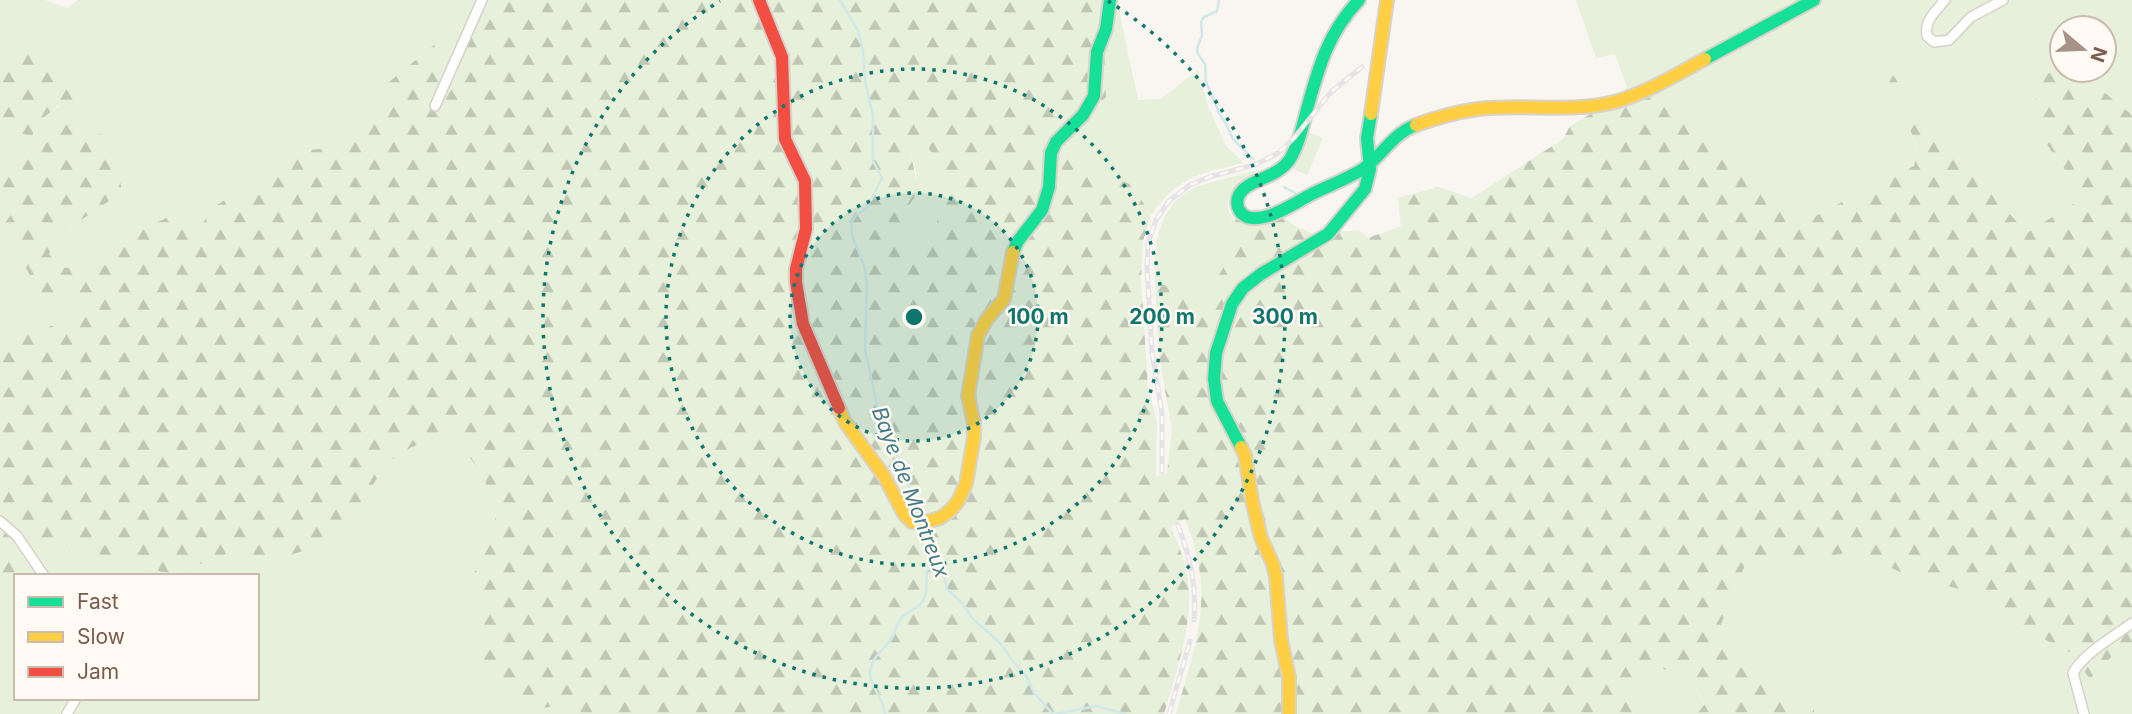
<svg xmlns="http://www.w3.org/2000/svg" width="2132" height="714" font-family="Inter,sans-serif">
<defs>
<pattern id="forest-firs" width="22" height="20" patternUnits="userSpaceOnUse" patternTransform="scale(1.75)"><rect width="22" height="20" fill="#e7f0db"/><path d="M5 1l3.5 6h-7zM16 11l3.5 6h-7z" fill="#c0c6b4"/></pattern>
</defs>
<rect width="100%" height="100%" fill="#f9f5f0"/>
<path fill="#e7f0db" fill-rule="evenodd" d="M0 0H45L67 8 78 0H487L452 82 435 46 383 110 364 118 339 154 323 149 300 150 282 166 206 212 205 221 197 225 171 216 142 230 129 223 105 246 77 269 61 267 49 255 55 238 122 192 33 138V126C48 111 58 105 78 101L54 68 41 56 22 50 0 85Z
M1576 0H2132V115L2099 88 2036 129 2084 197 2027 234 1911 105 1894 76 1876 73 1907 123 1918 149 1914 166 1824 211 1790 233 1764 172 1741 168 1700 120 1627 87 1615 54 1596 58ZM2062 28H2104V70H2062Z
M1120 15 1138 100 1161 99 1198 70 1208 106 1226 146 1244 163C1199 173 1179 176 1151 215L1132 185 1073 160 1078 129 1106 97 1104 45Z
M0 127 14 135 25 134C27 147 20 155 9 162L22 195 13 212 4 224 72 299 87 303 68 320 0 344Z
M1308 132 1323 138 1307 175 1293 169Z
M910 137 929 149 946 171C943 203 939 226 922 255L909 247 905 219 917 177 910 150Z
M1258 170 1236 186 1228 199V209L1232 218 1226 263 1205 299 1155 282C1154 243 1157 204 1198 186Z
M452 434 483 475 496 513 492 541 474 573 478 618 479 670 543 708 572 703 573 714H0V589H16V698H257V576H33L45 539 173 575 231 552 273 560 330 543 359 505 389 461 412 447Z
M1858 551 1906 575 1959 589 2019 626 2071 653 2090 678 2114 654 2132 662V714H1814V705L1761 683 1715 639 1745 565 1783 556H1828Z
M1661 668 1692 681 1705 705 1697 714H1633L1628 701 1638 673Z"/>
<path fill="url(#forest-firs)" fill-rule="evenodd" d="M487 0H1119L1120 15 1104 45 1106 97 1078 129 1073 160 1132 185 1151 215 1143 241 1141 278 1148 389 1157 421 1156 476 1167 473 1172 429 1159 356 1155 282 1205 299 1226 263 1232 218 1255 225 1283 217 1297 227 1313 234 1359 230 1368 238 1401 226 1398 198 1438 187 1472 198 1563 139 1570 126 1623 95 1627 87 1700 120 1741 168 1764 171 1791 232 1824 211 1914 166 1918 148 1907 123 1875 72 1876 69 1882 70 1894 76 1911 105 2027 233 2084 197 2036 129 2035 69 2099 88 2132 115V662L2114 654 2090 679 2071 653 2019 626 1959 589 1906 575 1857 551 1829 556H1783L1745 565 1715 639 1761 683 1814 705V714H1697L1705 704 1692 681 1661 668 1638 673 1628 701 1633 714H1176C1197 640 1216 595 1185 519L1171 527C1180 548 1188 568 1189 591 1191 629 1175 677 1164 714H573L572 703 543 708 479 670 478 618 474 573 492 541 496 513 483 475 452 434 412 447 389 461 359 505 330 543 273 560 231 552 173 575 45 539 33 576H16V589H0V344L68 320 86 303 72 299 49 302C30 278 16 253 4 224L13 212 22 195 7 191 1 183C3 177 5 170 8 165 15 153 28 152 25 134L14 135 0 127V85L5 56 22 50 41 56 54 68 79 101 76 112 59 105 33 126V137L53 122 74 120 93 125 116 155 122 192 55 238 49 254 61 267 77 269 105 246 129 223 142 229 171 216 191 215 197 225 205 221V212L282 166 300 150 323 149 339 154 364 117 382 110 383 87 434 45 453 81ZM910 138 929 149 946 171C943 203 939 226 922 255L909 247C906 224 900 212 918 194 917 175 909 156 910 138Z"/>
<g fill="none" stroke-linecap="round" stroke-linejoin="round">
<path stroke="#d0e8ea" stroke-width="2.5" d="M840 0 858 31 863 51 865 81 873 116V161L882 178 867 208 856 215 851 223 852 236 864 265 867 285 865 349 879 415 901 463 919 518
M1219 0 1217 11 1204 17 1201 22 1202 35 1197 49 1198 54 1205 64 1206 82 1220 115 1226 124 1233 139 1253 159
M1284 187 1295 193
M923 528 944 574 947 589 963 604 972 618 1001 644 1012 660 1027 677 1034 693 1053 714
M885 714C884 698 870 687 870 673 871 658 882 651 890 641 896 633 896 623 903 616 911 610 919 608 924 599 928 590 926 581 927 571L937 560
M1056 714 1096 706 1125 714"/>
<g stroke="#d7d1cb" stroke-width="12">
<path id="street" d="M1945 0C1936 11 1924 20 1927 36L1934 42 1949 40 1971 17 2003 0
M435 106 482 0
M0 521 17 536 44 576
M67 714 76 698
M2084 714 2073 673C2084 653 2113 637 2132 623"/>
</g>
<g stroke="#d9d2cb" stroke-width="16">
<path id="fast" d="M1359 0C1328 33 1319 66 1307 109 1303 125 1299 144 1290 159 1277 179 1247 179 1239 195 1235 203 1238 213 1247 217 1253 219 1261 218 1268 216 1282 212 1297 202 1310 195 1328 186 1347 179 1363 169 1382 156 1392 134 1416 125
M1705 59 1814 0
M1013 252 1018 241 1042 210 1049 187 1051 153 1056 142 1083 115 1094 96 1097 52 1106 29 1110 0
M1241 447 1217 401 1214 379 1216 353 1232 304 1243 288 1261 274 1328 234 1365 189 1370 169 1367 138 1371 114"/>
</g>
<g stroke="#d9d2cb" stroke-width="16">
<path id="slow" d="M1371 114 1387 0
M1416 125C1435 118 1457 112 1478 109 1524 103 1573 114 1618 101 1648 92 1677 74 1705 59
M839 408 845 422 884 476 904 514 912 522 922 523 940 518 951 510 958 501 966 484 974 437V424L968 396 978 335 987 319 1004 299 1013 252
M1241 447 1245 455 1252 500 1261 538 1273 564 1276 577 1281 640 1289 677V714"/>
</g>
<g stroke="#d9d2cb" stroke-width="16">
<path id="jam" d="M759 0 782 57 785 139 805 181 806 229 796 269V282L803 324 839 408"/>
</g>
<use href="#street" stroke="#fefefd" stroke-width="9"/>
<use href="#fast" stroke="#16e098" stroke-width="12"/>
<use href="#slow" stroke="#ffcf43" stroke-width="12"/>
<use href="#jam" stroke="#f24e42" stroke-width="12"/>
<g stroke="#e6e3e7" stroke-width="5">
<path id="rail" d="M1162 472V413L1152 352 1147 267 1148 243 1156 220 1169 201 1190 185 1209 177 1257 164 1278 153 1294 138 1331 92 1362 67
M1178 525C1190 557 1197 586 1194 620
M1169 714 1190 641"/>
</g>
<use href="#rail" stroke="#fffaf3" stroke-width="2.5" stroke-dasharray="8" stroke-linecap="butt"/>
</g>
<circle cx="914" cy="317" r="124" fill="#0f766e" fill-opacity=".12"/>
<g fill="none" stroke="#0f766e" stroke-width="3.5" stroke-dasharray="3.5 7">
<circle cx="914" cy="317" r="124"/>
<circle cx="914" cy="317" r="248"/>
<path d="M1108 1A371 371 0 1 1 720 1"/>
</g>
<g text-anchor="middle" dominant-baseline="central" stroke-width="5" stroke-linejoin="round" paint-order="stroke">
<g font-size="21" font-style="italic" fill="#437c86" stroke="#fffaf3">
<text transform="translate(911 492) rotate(69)">Baye de Montreux</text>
</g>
</g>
<circle cx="914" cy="317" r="10" fill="#0f766e" stroke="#fffaf3" stroke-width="3.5"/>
<g font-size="21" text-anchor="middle" font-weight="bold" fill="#0f766e" stroke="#fffaf3" stroke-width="5" stroke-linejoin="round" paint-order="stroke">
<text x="1038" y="324">100 m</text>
<text x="1162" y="324">200 m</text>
<text x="1285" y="324">300 m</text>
</g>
<rect x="14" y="574" width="245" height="126" fill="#fffaf3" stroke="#cabbb1" stroke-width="2"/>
<rect x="28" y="597" width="35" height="10" fill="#16e098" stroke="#cabbb1" stroke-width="2"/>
<text x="77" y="609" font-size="21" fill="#7a5c4d">Fast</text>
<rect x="28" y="632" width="35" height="10" fill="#ffcf43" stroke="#cabbb1" stroke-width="2"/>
<text x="77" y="644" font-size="21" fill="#7a5c4d">Slow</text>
<rect x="28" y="667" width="35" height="10" fill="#f24e42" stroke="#cabbb1" stroke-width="2"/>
<text x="77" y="679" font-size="21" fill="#7a5c4d">Jam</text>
<g transform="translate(2083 49) rotate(109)"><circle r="33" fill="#fffaf3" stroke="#cabbb1" stroke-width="2"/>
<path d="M0-5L12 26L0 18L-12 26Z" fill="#a69286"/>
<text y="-10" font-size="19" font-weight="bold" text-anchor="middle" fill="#7a5c4d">N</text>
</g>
</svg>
